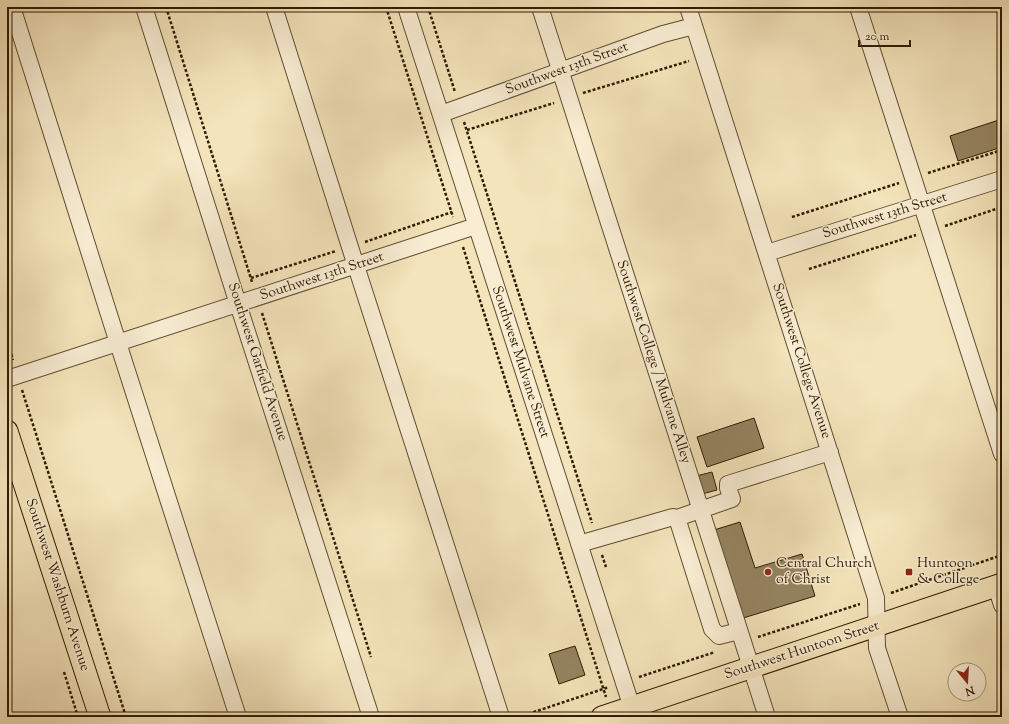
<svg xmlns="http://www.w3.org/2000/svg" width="1009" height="724" font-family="'Sorts Mill Goudy',serif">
<rect width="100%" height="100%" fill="#f4e4bb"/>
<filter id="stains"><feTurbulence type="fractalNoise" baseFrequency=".005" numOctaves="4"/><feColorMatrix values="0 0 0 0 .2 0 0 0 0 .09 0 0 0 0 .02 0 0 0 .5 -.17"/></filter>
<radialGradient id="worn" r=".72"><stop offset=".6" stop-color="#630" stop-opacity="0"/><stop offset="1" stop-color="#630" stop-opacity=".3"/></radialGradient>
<path fill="#958461" stroke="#2f1b00" d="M1002 119V147L958 161 950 136Z
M754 418 764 448 707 467 697 437Z
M712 472 717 490 702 494 696 476Z
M740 522 755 568 802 554 815 596 740 619 714 530Z
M575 646 585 675 559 684 549 654Z"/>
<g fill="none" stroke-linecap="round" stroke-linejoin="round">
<g stroke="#604d2f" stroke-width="18">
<path id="minor" d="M12 7 118 343 238 717
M144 7 238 304 371 717
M274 7 356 266 501 717
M406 7 635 717
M540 7 767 717
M688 7 876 598 877 648 900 717
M858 7 1002 454
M441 114 663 34 694 26
M767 253 1002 179
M7 379 476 226
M677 518 732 499 728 488V484L830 452
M579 544 673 517 677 518 712 629 719 636 739 631
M996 586 1002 605"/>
</g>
<g stroke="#2f1b00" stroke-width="23">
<path id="major" d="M7 431 100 717
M602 717 1002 584"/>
</g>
<path stroke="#2f1b00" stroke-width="2.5" stroke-dasharray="3 2" stroke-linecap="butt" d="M166 7 252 282
M386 7 453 217
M428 7 455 92
M996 7 1002 26
M583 93 689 61
M464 122 592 523
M467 130 554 103
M928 173 1002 150
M792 217 899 183
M945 226 1002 207
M365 242 452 212
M463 247 606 697
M809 269 916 235
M251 278 336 251
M262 313 371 657
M7 340 13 360
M22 390 126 717
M602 555 606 567
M891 593 1002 555
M758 637 860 604
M64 672 78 717
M639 677 715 652
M519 717 609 687"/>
<use href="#minor" stroke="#f8edd3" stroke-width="16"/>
<use href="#major" stroke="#f4e4bb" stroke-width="21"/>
</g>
<g fill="#8f2418" stroke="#f8edd3" stroke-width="1.5">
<circle cx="768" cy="572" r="4"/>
<rect x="905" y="568" width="8" height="8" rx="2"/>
</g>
<g text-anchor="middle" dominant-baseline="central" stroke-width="3" stroke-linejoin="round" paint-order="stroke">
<g font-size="14" fill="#2f1b00" stroke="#f8edd3">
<text transform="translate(567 69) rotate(-20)">Southwest 13th Street</text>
<text transform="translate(885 216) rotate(-17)">Southwest 13th Street</text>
<text transform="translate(322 277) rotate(-18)">Southwest 13th Street</text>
<text transform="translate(801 361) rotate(72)">Southwest College Avenue</text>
<text transform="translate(257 362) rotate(72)">Southwest Garfield Avenue</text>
<text transform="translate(520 362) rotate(72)">Southwest Mulvane Street</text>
<text transform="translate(653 362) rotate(72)">Southwest College / Mulvane Alley</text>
<text transform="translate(57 585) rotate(72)">Southwest Washburn Avenue</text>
<text transform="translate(802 651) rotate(-18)">Southwest Huntoon Street</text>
</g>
<g font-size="14" fill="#2f1b00" stroke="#f8edd3" text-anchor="start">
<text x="776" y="564">Central Church<tspan x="776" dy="16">of Christ</tspan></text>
<text x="917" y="564">Huntoon<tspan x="917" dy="16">&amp; College</tspan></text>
</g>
</g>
<rect width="1009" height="724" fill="none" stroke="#f4e4bb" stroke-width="24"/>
<rect x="8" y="8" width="993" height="708" fill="none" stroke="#2f1b00" stroke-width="2"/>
<rect x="12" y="12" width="985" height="700" fill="none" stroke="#2f1b00"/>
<g transform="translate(967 682) rotate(162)"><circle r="19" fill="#f8edd3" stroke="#a8997f"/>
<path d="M0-3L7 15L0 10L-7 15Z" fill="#8f2418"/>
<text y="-6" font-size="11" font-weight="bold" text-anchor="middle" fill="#2f1b00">N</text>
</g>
<path d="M859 40v6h51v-6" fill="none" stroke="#2f1b00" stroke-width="2"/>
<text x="865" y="40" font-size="12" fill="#2f1b00" stroke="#f8edd3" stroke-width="3" paint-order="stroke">20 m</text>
<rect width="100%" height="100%" filter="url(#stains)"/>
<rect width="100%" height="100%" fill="url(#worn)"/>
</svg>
